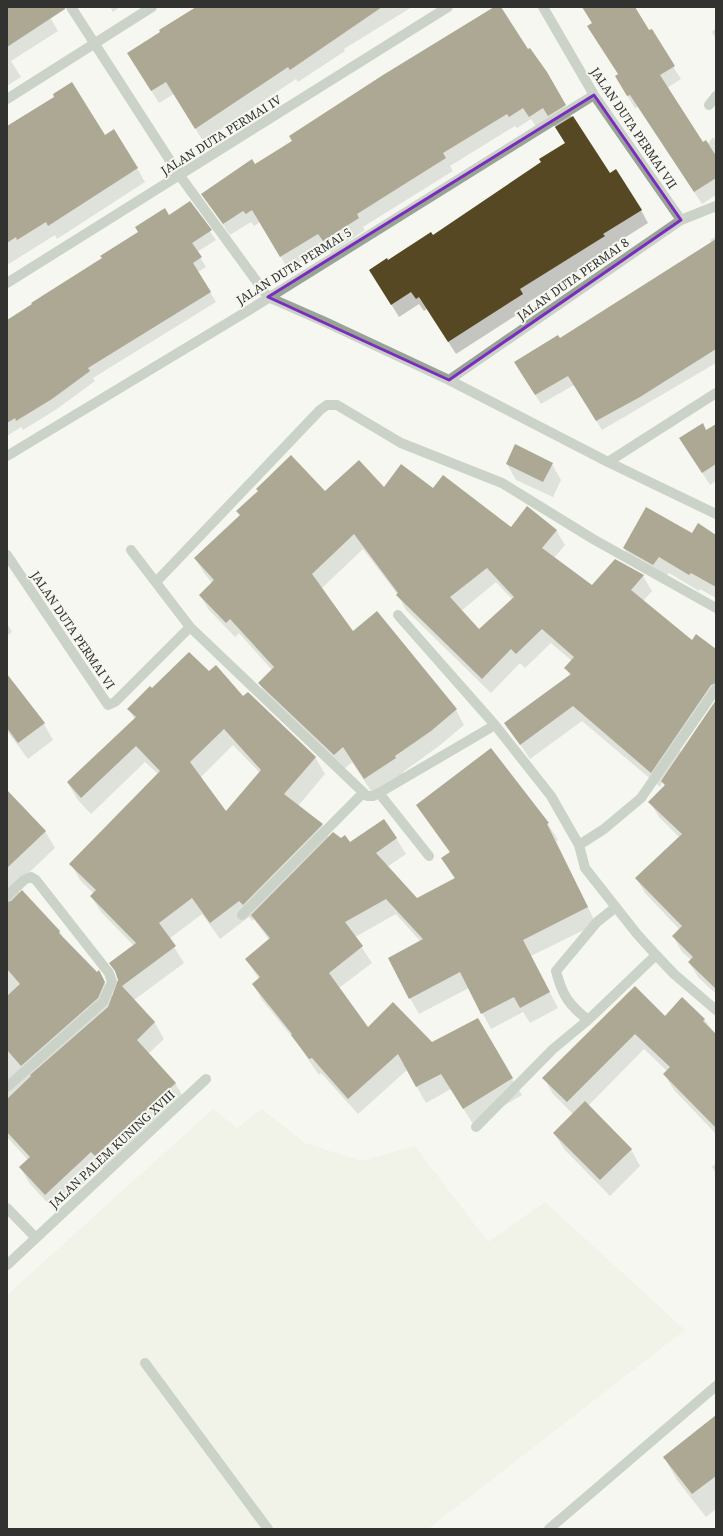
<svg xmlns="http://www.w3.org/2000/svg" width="723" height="1536" font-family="'Noto Serif',serif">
<rect width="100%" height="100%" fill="#f6f7f1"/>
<path fill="#ebede0" d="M213 1109 237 1128 262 1109 305 1143 361 1161 415 1146 488 1242 545 1202 685 1330 428 1529H7V1295Z"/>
<path fill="#0003" fill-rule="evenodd" d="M7 7H44L58 31 11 61 21 77 7 86Z
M110 7H120L113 12Z
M203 7H412L344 49 345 51 298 82 296 79 203 141 174 94 159 103 136 66Z
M496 7H500L609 175 641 210 648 223 610 247 611 250 527 303 529 307 456 354 427 309 424 311 419 304 399 317 378 283 388 262 432 236 542 162 566 144 551 120 537 128 531 119 517 128 515 126 450 166 453 171 363 227 365 230 331 253 326 246 288 269 260 222 254 226 251 222 230 235 203 195 255 165Z
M583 7H634L681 79 667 88 705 148 713 137 716 141V195L702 204 638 107 635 108 623 89 619 75 588 27 593 24Z
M716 28V39L712 32Z
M7 129 105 136 137 168 145 182 57 239 55 235 7 265Z
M190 203 216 240 197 252 206 267 198 272 216 302 93 378 95 381 57 409 23 430 21 427 7 436V322Z
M716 236V363L602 430 574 385 541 404 521 372 559 340 712 243 710 240Z
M716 425V481L710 485 688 450 706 431Z
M507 464H552L561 480 553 497 516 480Z
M384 488 433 490 511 528 556 530 565 545 554 558 592 586 615 560 643 576 652 591 643 601 692 641 716 650V683L680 750 681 753 716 702V994L698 977 689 962 691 960 682 952 673 936 680 930 645 893 636 878 679 837 659 817 650 802 665 786 663 782 660 787 582 721 530 759 506 723 570 676 566 668 572 661 551 643 525 668 520 663 491 693 406 610 398 595 363 549 322 588 353 632 456 710 464 725 439 746 403 772 404 773 373 794 352 762 343 770 268 698 259 683 272 670 239 633 235 637 209 610 200 595 212 583 204 573 195 558 241 516 238 511 325 492ZM496 582 512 599 479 631 461 611Z
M624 548 716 551V598L700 589 699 591 669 573 662 581 633 564Z
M7 623 12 632 7 636Z
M209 673 243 698 315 757 325 774 298 806 322 825 329 838 350 844 396 838 406 854 387 867 416 900 455 879 442 859 450 853 417 806 491 749 548 824 558 840 556 841 596 924 531 956 558 1008 530 1023 523 1012 491 1029 469 988 419 1014 410 998 421 942 396 914 355 937 372 963 339 988 368 1028 432 1044 477 1020 522 1095 473 1124 451 1089 426 1103 407 1070 358 1114 321 1073 319 1075 297 1043 262 1000 253 984 259 979 246 959 269 940 254 919 253 921 249 917 220 939 202 914 169 939 184 963 134 1000 155 1023 164 1039 148 1054 175 1083 185 1100 105 1172 101 1168 55 1211 30 1184 20 1167 28 1160 7 1137V807L45 831 55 848 15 886 20 894 22 892 60 932 65 941 96 973 98 972 113 997 134 946 101 912 91 896 94 894 80 880 71 864 158 774 145 762 91 814 77 799 68 783 135 720 129 709 152 690ZM233 745 260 773 226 813 200 778Z
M7 676 44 724 53 740 28 759 7 731Z
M665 1017 704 1019 716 1035V1134L674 1090 664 1074 667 1071 644 1049 588 1106 631 1149 640 1166 610 1196 564 1149 554 1133 573 1114 553 1094 544 1078Z
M716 1163V1173L712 1167Z
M716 1416V1509L706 1517 677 1480 664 1457Z"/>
<path fill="#554822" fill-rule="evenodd" d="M7 7H65V9L7 47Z
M196 7H382L290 70 288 67 195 129 166 82 151 91 127 53 160 32 159 30Z
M494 7H501L528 49 530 48 547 72 566 105 548 116 543 108 529 117 523 108 509 117 507 114 443 153 446 158 357 214 359 218 323 241 318 234 280 257 252 210 246 214 243 211 223 224 201 194 252 159 255 164 292 141 289 136 383 75Z
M582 7H635L649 30 652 29 675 66 660 75 703 142 706 140 716 156V178L694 192 630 95 627 96 615 76 618 74 587 26 592 23Z
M72 82 105 135 114 129 138 168 48 226 46 222 17 240 16 237 7 243V126L54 97 53 94Z
M573 116 610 173 616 169 642 210 603 234 605 236 520 289 523 294 448 342 419 297 416 299 411 292 391 305 369 270 387 258 388 260 431 232 433 235 541 162 539 159 565 143 555 127Z
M190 201 212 230 192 243 202 257 193 263 211 292 88 368 90 371 52 399 16 421 15 418 7 423V320L32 304 31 303 102 258 100 256 138 232 135 227 165 208 169 215Z
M716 239V349L640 397 596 421 568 376 535 395 514 362 558 335 560 338Z
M703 423 706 430 716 424V464L702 473 679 438Z
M515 444 553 463 543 482 506 464Z
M291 455 325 491 359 460 384 487 401 464 433 488 443 475 511 527 527 506 557 530 542 548 592 585 615 559 644 575 631 590 692 640 696 634 716 649V683L711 685 651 773 573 706 520 745 504 723 571 674 564 668 574 657 542 629 516 654 511 649 482 679 396 595 398 593 354 534 312 574 353 631 377 611 457 709 431 731 395 756 396 758 364 779 343 747 334 755 258 683 274 667 230 619 226 623 199 595 214 580 194 558 240 515 236 511 258 491 256 489ZM487 568 514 597 479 629 450 597Z
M646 507 692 533 698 523 716 535V587L691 573 689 575 659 557 653 565 623 548Z
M189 652 209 671 216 665 243 696 248 692 316 757 284 794 323 824 243 905 239 901 210 923 192 898 159 923 176 946 122 986 155 1022 137 1040 176 1083 95 1156 91 1152 45 1195 19 1167 30 1157 7 1132V1099L31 1076 30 1075 108 1007 118 980 115 971 109 963 136 943 90 896 96 890 69 864 160 771 136 746 81 798 67 782 136 717 127 709 150 686 152 688ZM224 729 261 770 226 811 190 762Z
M7 674 45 723 18 743 7 728Z
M716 700V989L688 962 693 957 672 936 682 926 635 878 682 834 648 802 665 785 661 781Z
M491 748 549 823 547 824 588 907 523 940 550 992 520 1008 514 997 481 1014 460 972 409 999 388 958 423 939 386 899 345 922 363 946 329 973 368 1027 393 1002 432 1042 478 1018 513 1078 463 1109 441 1074 416 1087 398 1054 348 1099 312 1058 309 1059 291 1035 292 1034 252 984 260 977 245 959 270 938 251 915 333 832 341 838 345 835 350 842 384 819 397 838 376 853 417 898 455 878 441 858 450 852 416 805Z
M7 790 46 831 7 868Z
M22 890 60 931 59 933 97 972 99 970 105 982 98 998 21 1066 7 1050V996L20 984 7 969V902L11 901Z
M635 986 665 1016 682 997 705 1019 703 1021 716 1034V1128L663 1074 670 1067 635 1034 567 1102 542 1078Z
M585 1101 632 1149 600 1180 553 1133Z
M716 1415V1476L692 1494 663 1457Z"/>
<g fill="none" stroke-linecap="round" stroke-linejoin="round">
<path stroke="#98a495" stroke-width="10" d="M145 1363 268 1529"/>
<path stroke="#98a495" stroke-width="10" d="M71 7 180 176 268 297 323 321 449 380 608 462 716 514
M543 7 594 95 681 220
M7 99 152 7
M709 105 716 96
M7 283 448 7
M449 380 681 220 716 206
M7 456 254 307 594 95
M608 462 716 393
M131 550 190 627 367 796H373L379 793 495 725 551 796 579 845 585 868 637 934 656 955 674 974 716 1010
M7 555 108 705 115 702 190 627
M156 582 320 410 327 405H337L401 443 502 483 593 539 716 608
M398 615 495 725
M379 793 429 856
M579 845 604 829 641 798 716 689
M7 896 24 880 31 877 36 880 109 973 112 982 103 1002 7 1087
M242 915 363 793
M588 1020C569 1005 562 995 556 971L597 922 616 907
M476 1127 553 1049 588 1020 656 955
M7 1208 35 1237
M7 1265 206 1079
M549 1529 716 1386"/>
</g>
<path d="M0 0H723V1536H0ZM594 95 681 220 449 380 268 297Z" fill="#f6f7f1" fill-opacity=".55" fill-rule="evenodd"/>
<path fill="none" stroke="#7b2cbf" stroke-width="3" stroke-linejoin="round" d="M594 95 681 220 449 380 268 297Z"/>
<g text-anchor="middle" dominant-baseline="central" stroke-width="4" stroke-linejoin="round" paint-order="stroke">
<g font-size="12" fill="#323330" stroke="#f6f7f1">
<text transform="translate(634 128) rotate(56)">JALAN DUTA PERMAI VII</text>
<text transform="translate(221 135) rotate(-32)">JALAN DUTA PERMAI IV</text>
<text transform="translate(294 266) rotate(-32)">JALAN DUTA PERMAI 5</text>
<text transform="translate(573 279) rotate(-35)">JALAN DUTA PERMAI 8</text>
<text transform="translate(73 630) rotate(56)">JALAN DUTA PERMAI VI</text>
<text transform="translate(112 1149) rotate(-43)">JALAN PALEM KUNING XVIII</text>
</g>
</g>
<rect width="723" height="1536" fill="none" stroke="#323330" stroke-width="16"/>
</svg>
